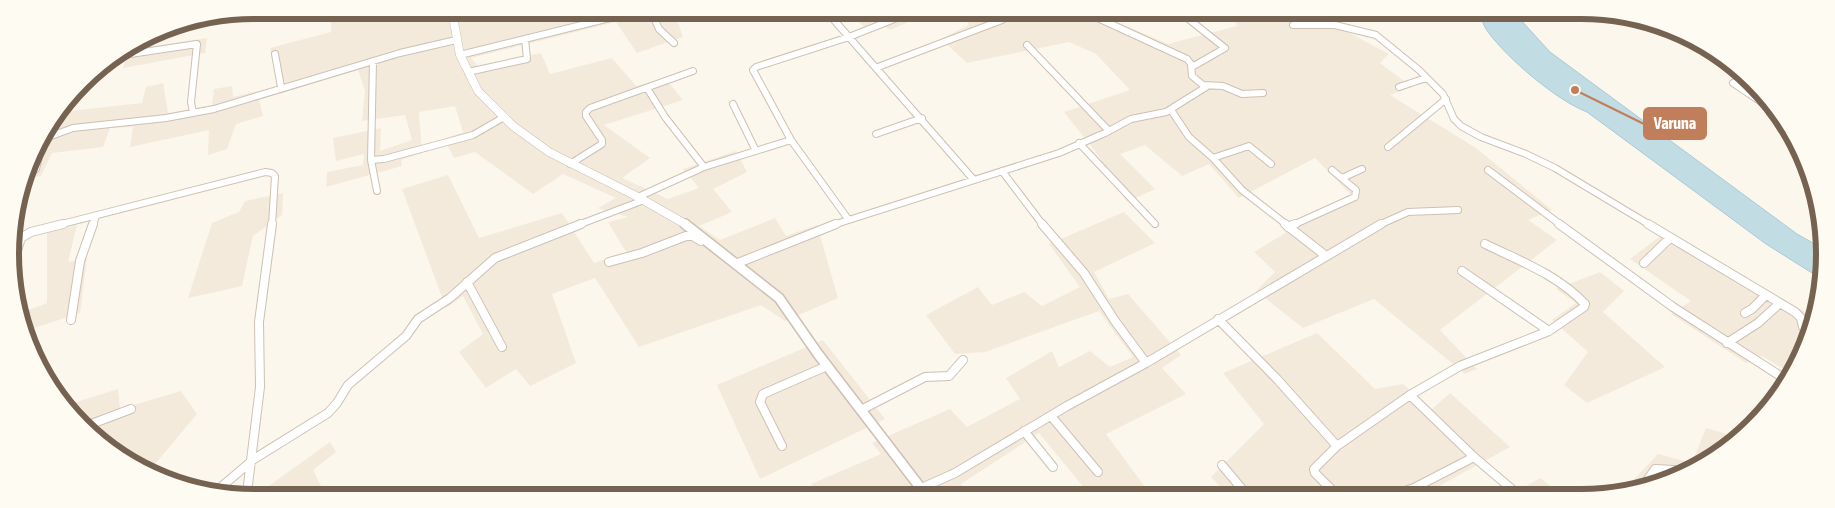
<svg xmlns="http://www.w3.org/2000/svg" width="1835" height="508" font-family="'Asap Condensed',sans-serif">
<rect width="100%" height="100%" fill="#fbf7ed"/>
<path fill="#f3eadc" d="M337 10 674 11 683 37 637 53 616 22 471 58 478 66 541 53 550 74 612 58 636 86 665 78 683 100 604 125 650 158 622 178 668 199 699 188 683 169 736 151 747 172 713 189 732 212 699 226 720 240 775 218 786 236 817 225 838 298 785 321 761 305 639 347 595 278 552 294 576 363 530 386 516 369 486 388 459 352 483 334 463 296 446 308 402 189 448 175 479 238 562 213 594 263 626 252 608 222 628 217 598 208 616 198 563 174 533 194 475 152 454 158 444 139 463 132 455 106 419 112 422 153 401 160 402 166 326 187 327 172 363 165 364 154 336 161 333 138 381 128 380 151 412 140 405 115 362 121 365 91 358 70 279 94 270 48 331 32V12Z
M848 12H924L925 15 890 30 884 26 871 33Z
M960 12 1096 13 1168 44 1237 26 1231 13H1262L1272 22 1302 14H1314L1389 54 1380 63 1412 87 1390 95 1476 148 1552 210 1528 220 1557 240 1440 330 1477 369 1465 374 1374 299 1303 328 1256 291 1275 272 1254 252 1350 194 1315 158 1239 198 1209 164 1182 176 1145 145 1120 154 1155 189 1127 202 1098 155 1064 112 1130 90 1096 54 1069 42 967 63 941 39 969 25Z
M207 38 205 53 123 68 129 50Z
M163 83 168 113 212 105 214 89 232 86 233 97 257 91 263 116 236 124 227 149 208 155 209 130 130 147 133 127 110 128 103 147 52 153 41 176 27 178 35 146 61 112 142 103 146 87Z
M283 193 282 215 253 236 242 286 188 298 212 223 239 212 245 201Z
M1124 212 1155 243 1094 272 1109 299 1128 294 1181 355 1162 368 1186 394 1106 434 1151 495H1090L1039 433 961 484 967 495 818 494 811 484 881 454 872 443 950 409 967 427 1020 399 1006 378 1052 351 1059 367 1090 351 1110 367 1133 357 1099 311 985 352 955 354 926 315 978 287 992 305 1024 292 1042 306 1080 287 1049 244Z
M77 225 68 262 87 258 80 313 25 331 18 314 47 303V233Z
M1667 231 1814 317 1793 375 1762 356 1746 363 1671 314 1691 301 1630 259Z
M1600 272 1624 291 1603 312 1665 367 1587 403 1564 385 1588 352 1552 320 1576 303 1556 289Z
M1317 333 1375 389 1403 384 1432 409 1450 393 1510 447 1421 496 1228 495 1211 477 1264 424 1223 373Z
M823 340 885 419 760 479 717 385Z
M118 389 120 409 181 391 197 414 150 470 119 457 64 406Z
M1706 428 1741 438 1689 473 1621 493 1658 454 1692 463Z
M330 442 336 452 313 470 325 494 259 493Z
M1540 478 1563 496H1509Z"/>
<path fill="#c2dce4" stroke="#a9c9d5" d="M1480 14H1518L1519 18 1550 52 1797 234 1820 247V278L1766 244 1587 112C1556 100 1508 59 1488 32 1484 27 1482 20 1480 14Z"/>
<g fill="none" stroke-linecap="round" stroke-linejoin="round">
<g stroke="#cdc1b3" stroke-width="8">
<path id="minor-far1" d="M590 11 594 22
M651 11 659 29 674 43
M827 12 973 179
M1087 13 1187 59 1191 64 1192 76 1203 85 1223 86 1242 94 1263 93
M1181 13 1225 48 1192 67
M1188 18 1204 13
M1293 25H1335L1376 35 1419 70 1443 94 1454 119 1461 126 1481 137 1526 154 1555 168 1650 225
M1027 45 1109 131
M275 54 281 87
M460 55 638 11
M117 56 197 44 191 102 193 113
M373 61 371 160 377 191
M878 67 1002 20
M468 72 527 59 525 39
M1743 77 1733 83 1773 110
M1399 87 1426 78
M647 88 665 117 704 167
M733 104 756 151
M1171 110 1189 137 1213 158 1242 190 1287 225
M876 134 922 118
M40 140 73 128 166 118 214 109 400 53 456 40
M1079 143 1155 224
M1388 147 1446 99
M1213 158 1249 146 1271 164
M371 160 384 159 473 135 504 117
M570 164 602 144V140L586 116V112L590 108 693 71
M1488 170 1561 225
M1002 171 1043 225
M28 173 36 169 43 140
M1342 178 1362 169
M638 197 704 167 791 140
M848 219 791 140 753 70 756 67 849 37 912 12
M58 225 265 172 272 173 275 176 272 225
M93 225 96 216
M578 225 644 200
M833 225 1059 153 1105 133 1131 119 1166 112 1206 87
M1293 225 1355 197 1356 190 1332 170
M1379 225 1408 212 1458 210"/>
</g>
<g stroke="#cdc1b3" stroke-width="10">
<path id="minor" d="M1042 224 1084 273 1115 321 1146 363
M1285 224 1326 256
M1559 224 1673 307 1788 381
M1648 224 1795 312 1801 318 1803 327 1809 330
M1288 227 1295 224
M609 262 642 253 686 236H693L701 241
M13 263 21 238 31 232 63 224
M738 263 836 224
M1644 263 1670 238
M1462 271 1549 331
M467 282 502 347
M1745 313 1752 309 1766 295
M1218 319 1277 379 1337 446
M71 320 80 261 93 224
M1727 343 1758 323 1780 303
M1410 395 1474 457 1520 496
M861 410 925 377 949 376 963 360
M1051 416 1098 472
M86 426 131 409
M1024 431 1053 467
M782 446 760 402 763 394 827 366
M1724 449 1728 441 1735 442
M1222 465 1247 495
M1643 487 1655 469 1691 471
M1414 488 1474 457
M214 493 254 459 328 413 337 403 348 385 406 336 418 319 450 298 495 258 581 224
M247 493 260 387 259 322 272 224
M906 495 955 473 1067 406 1146 363 1381 224
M1337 495 1315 473 1314 469 1337 446 1410 395 1460 366 1549 331 1584 307 1585 304C1558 275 1520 261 1485 244
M1391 496 1414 488 1425 496
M1612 496 1616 495"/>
</g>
<g stroke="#cdc1b3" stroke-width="9">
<path id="tertiary-far1" d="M452 11 460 55 478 91 513 126 549 152 638 197 687 225"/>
</g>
<g stroke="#cdc1b3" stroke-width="12">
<path id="tertiary" d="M685 224 779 298 818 354 926 495"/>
</g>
<use href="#minor-far1" stroke="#fff" stroke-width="6"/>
<use href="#minor" stroke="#fff" stroke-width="8"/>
<use href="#tertiary-far1" stroke="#fff" stroke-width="8"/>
<use href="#tertiary" stroke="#fff" stroke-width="9"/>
</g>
<path d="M0 0H1835V508H0ZM254 19H1581A235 235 0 0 1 1816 254V254A235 235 0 0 1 1581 489H254A235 235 0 0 1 19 254V254A235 235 0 0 1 254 19Z" fill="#fefbf3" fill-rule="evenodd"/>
<path fill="none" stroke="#766251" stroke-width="6" d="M254 19H1581A235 235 0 0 1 1816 254V254A235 235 0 0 1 1581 489H254A235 235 0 0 1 19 254V254A235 235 0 0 1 254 19Z"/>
<path fill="none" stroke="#c17e5a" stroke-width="2" d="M1575 90L1644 124"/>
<circle fill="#c17e5a" stroke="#fefbf3" stroke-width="2" cx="1575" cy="90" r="5"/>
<rect fill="#c17e5a" stroke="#c17e5a" stroke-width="2" x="1644" y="108" width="62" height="31" rx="5"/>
<g font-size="16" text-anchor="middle" font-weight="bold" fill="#fff">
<text x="1675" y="129">Varuna</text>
</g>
</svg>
